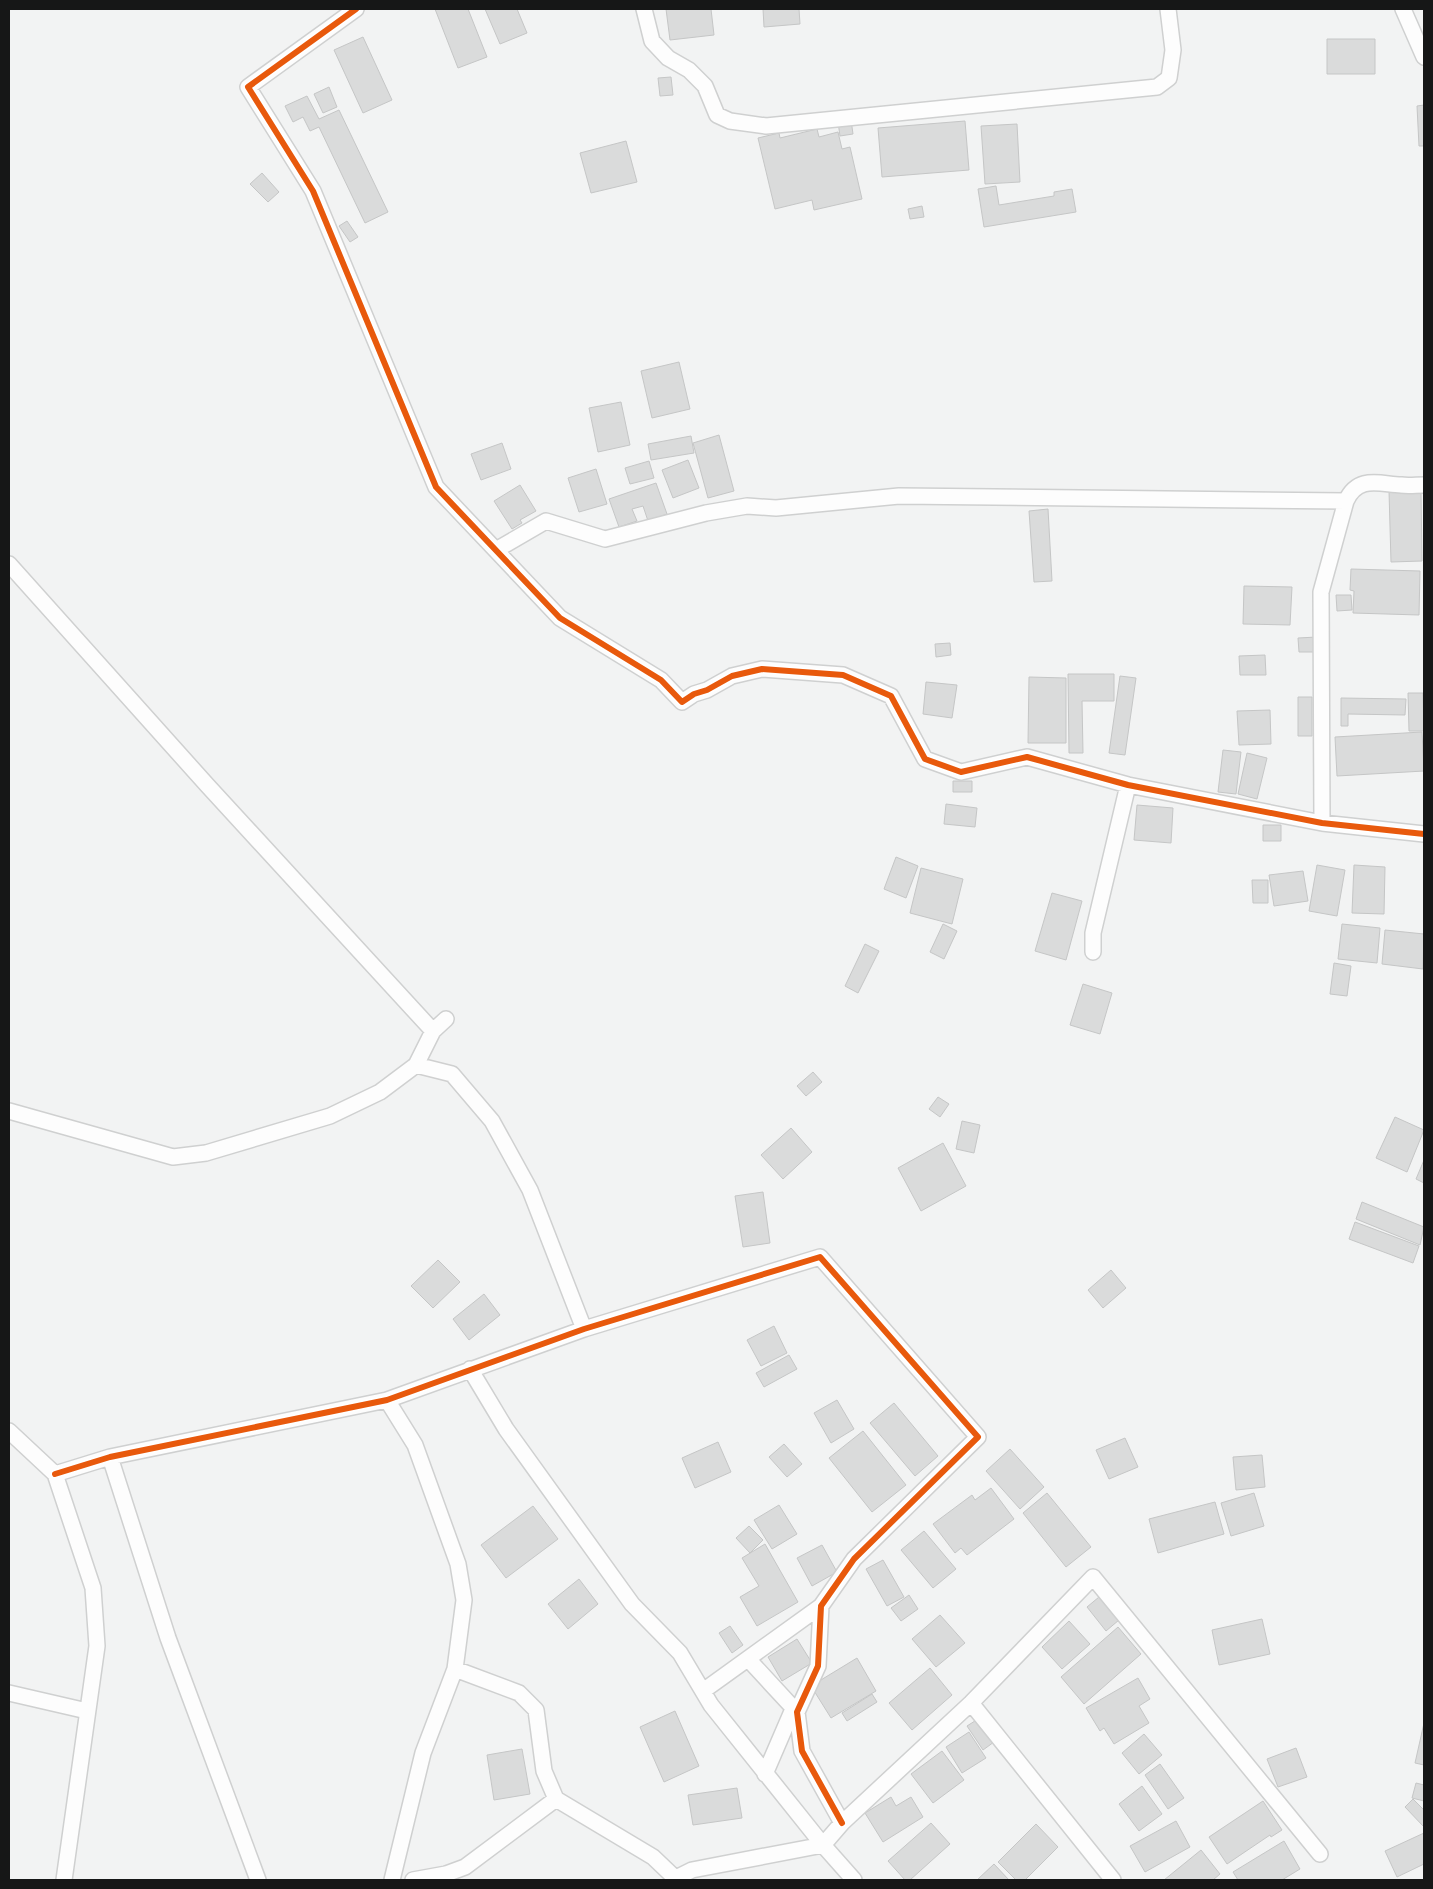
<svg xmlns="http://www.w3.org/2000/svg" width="1433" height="1889" font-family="'Space Grotesk',sans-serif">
<rect width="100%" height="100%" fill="#f2f3f3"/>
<path fill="#dadbdb" stroke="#c5c6c6" d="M435 9H468L487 57 458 68Z
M485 9H517L527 33 500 44Z
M666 9H711L714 35 670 40Z
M763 9H799L800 24 764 27Z
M363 37 392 100 363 113 334 50Z
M1327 39H1375V74H1327Z
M671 77 673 95 660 96 658 78Z
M329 87 337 107 323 113 314 94Z
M307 96 319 119 339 110 388 212 365 223 319 127 310 131 303 117 293 122 285 106Z
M1424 105V146H1419L1417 106Z
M851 120 853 134 840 136 838 122Z
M965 121 969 170 882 177 878 128Z
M1017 124 1020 182 985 184 981 126Z
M817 129 819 137 838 132 842 149 850 147 862 199 814 210 812 200 775 209 758 138 779 133 780 138Z
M626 141 637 182 591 193 580 153Z
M262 173 279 192 268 202 250 184Z
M996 186 999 205 1054 196V192L1072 189 1076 212 984 227 978 189Z
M922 206 924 217 910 219 908 209Z
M347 221 358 237 350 242 339 226Z
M679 362 690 409 652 418 641 371Z
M621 402 630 445 598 452 589 408Z
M719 435 734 491 708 498 693 443Z
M691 436 694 453 651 460 648 444Z
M502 443 511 469 481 480 471 454Z
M688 460 699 488 673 498 662 470Z
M649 461 654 478 630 484 625 468Z
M596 469 607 504 579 512 568 478Z
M656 483 667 514 648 521 643 506 632 509 637 521 619 527 609 499Z
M520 485 536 511 520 520 522 523 512 529 494 501Z
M1421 490 1422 561 1391 562 1389 491Z
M1048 509 1052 581 1034 582 1029 511Z
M1351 569 1420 571 1419 615 1353 613 1354 591 1350 590Z
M1244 586 1292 587 1290 625 1243 624Z
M1336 595H1351L1352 610 1337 611Z
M1317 637V652H1299L1298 638Z
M950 643 951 655 936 657 935 644Z
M1265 655 1266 675H1240L1239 656Z
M1068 674H1114V701H1082L1083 753H1069Z
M1120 676 1136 678 1125 755 1109 753Z
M1029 677 1066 678V743H1028Z
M926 682 957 685 952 718 923 714Z
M1408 693H1423L1424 731H1409Z
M1298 697H1312V736H1298Z
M1341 698 1406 699 1405 715 1348 714V726H1341Z
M1270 710 1271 744 1239 745 1237 711Z
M1422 732 1424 771 1337 776 1335 737Z
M1223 750 1241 752 1236 794 1218 792Z
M1247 753 1267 758 1257 799 1238 794Z
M953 781H972V792H953Z
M946 804 977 808 975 827 944 824Z
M1137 805 1173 808 1171 843 1134 840Z
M1263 825H1281V841H1263Z
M896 857 918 866 906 898 884 889Z
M1317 865 1345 870 1337 916 1309 911Z
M1354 865 1385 867 1384 914 1352 913Z
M921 868 963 879 952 924 910 913Z
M1303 871 1308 901 1274 906 1269 875Z
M1252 880H1268V903H1253Z
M1052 893 1082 901 1066 960 1035 951Z
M943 924 957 931 944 959 930 952Z
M1342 924 1380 928 1377 963 1338 959Z
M1385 930 1424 934 1423 969 1382 964Z
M865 944 879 951 858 993 845 986Z
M1334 963 1351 966 1347 996 1330 994Z
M1083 984 1112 993 1100 1034 1070 1025Z
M813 1072 822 1082 806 1096 797 1086Z
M938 1097 949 1104 940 1117 929 1109Z
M1395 1117 1424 1130 1407 1172 1376 1158Z
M962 1121 980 1125 974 1153 956 1149Z
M791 1128 812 1152 783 1179 761 1155Z
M943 1143 966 1186 921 1211 898 1168Z
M1424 1160V1183L1416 1179Z
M763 1192 770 1243 743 1247 735 1196Z
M1362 1202 1424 1227 1420 1245 1356 1219Z
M1355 1222 1419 1246 1413 1263 1349 1239Z
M438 1260 460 1282 433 1308 411 1286Z
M1111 1270 1126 1288 1103 1308 1088 1290Z
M484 1294 500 1315 469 1340 453 1319Z
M774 1326 787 1353 761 1366 747 1340Z
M789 1355 797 1369 764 1387 756 1373Z
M837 1400 854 1429 831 1443 814 1413Z
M894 1403 938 1456 915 1476 870 1423Z
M863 1431 906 1485 872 1512 829 1458Z
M1125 1438 1138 1467 1109 1479 1096 1450Z
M718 1442 731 1472 695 1488 682 1458Z
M784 1444 802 1464 787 1477 769 1457Z
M1010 1449 1044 1487 1020 1509 986 1471Z
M1262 1455 1265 1487 1236 1490 1233 1457Z
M991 1488 1014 1519 967 1555 961 1548 955 1553 933 1524 972 1495 975 1500Z
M1047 1493 1091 1547 1066 1567 1023 1513Z
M1254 1493 1264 1526 1231 1536 1221 1503Z
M1215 1502 1224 1534 1158 1553 1149 1519Z
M779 1505 797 1534 772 1549 754 1520Z
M533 1506 558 1539 506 1578 481 1545Z
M749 1526 763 1540 750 1553 736 1538Z
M924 1531 956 1569 933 1588 901 1550Z
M765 1544 798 1602 757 1626 740 1597 759 1586 742 1558Z
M822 1545 837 1572 812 1586 797 1558Z
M883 1560 904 1597 887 1606 866 1569Z
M579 1579 598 1604 568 1629 548 1604Z
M909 1595 918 1609 901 1621 891 1608Z
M1099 1597 1119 1620 1106 1631 1087 1607Z
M940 1615 965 1643 936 1667 912 1639Z
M1262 1619 1270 1654 1219 1665 1212 1630Z
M1069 1621 1090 1644 1062 1669 1042 1647Z
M730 1626 743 1645 732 1653 719 1633Z
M1118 1627 1141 1654 1084 1704 1061 1677Z
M797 1639 812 1663 782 1681 768 1657Z
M857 1658 876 1691 831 1718 811 1686Z
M930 1668 952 1695 912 1730 889 1703Z
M1138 1678 1150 1699 1139 1706 1149 1723 1114 1744 1104 1728 1100 1731 1086 1708Z
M872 1694 877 1702 847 1721 842 1713Z
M675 1711 699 1766 664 1782 640 1727Z
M978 1719 994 1742 983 1750 967 1726Z
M1424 1723V1765L1415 1763Z
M969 1732 986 1758 962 1773 946 1747Z
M1144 1734 1162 1755 1139 1774 1122 1753Z
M1296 1748 1307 1777 1278 1787 1267 1759Z
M522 1749 530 1794 494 1800 487 1755Z
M942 1751 964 1780 933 1803 911 1774Z
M1160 1764 1184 1798 1168 1809 1145 1775Z
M1416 1783 1424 1785V1801L1412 1798Z
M1142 1786 1162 1814 1139 1831 1119 1804Z
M737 1788 742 1818 693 1825 688 1795Z
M891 1797 896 1806 911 1797 923 1817 883 1842 865 1813Z
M1413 1799 1424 1810V1827L1405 1807Z
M1263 1801 1282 1830 1271 1837 1270 1835 1227 1864 1209 1837Z
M1176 1821 1190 1847 1145 1872 1130 1846Z
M931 1823 950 1844 910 1880H905L888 1861Z
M1036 1824 1058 1847 1025 1880H1016L998 1862Z
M1424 1833V1864L1397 1877 1385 1851Z
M1284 1841 1300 1869 1282 1880H1238L1233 1872Z
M1201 1850 1220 1874 1213 1880H1164Z
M994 1864 1009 1880H977Z"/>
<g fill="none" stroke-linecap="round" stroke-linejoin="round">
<g stroke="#cfd0d0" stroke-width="18">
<path id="minor" d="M356 9 248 87 313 191 436 487 560 618 661 680 682 702 694 694 707 690 732 676 762 669 843 675 891 696 925 759 961 772 1027 757 1128 785 1322 823 1424 834
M644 9 652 41 668 58 689 70 705 86 717 115 730 121 766 126 1157 87 1169 78 1173 50 1168 9
M1403 9 1424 57
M496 550 546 521 605 539 706 513 747 506 776 508 899 496 1346 501
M9 564 207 785 433 1031
M1322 823 1321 592 1346 501C1358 475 1379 484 1401 485 1408 486 1416 485 1424 485
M1093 952V933L1128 785
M416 1065 452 1074 492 1121 530 1190 584 1329
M9 1111 173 1157 206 1153 330 1116 380 1092 416 1065 433 1031 446 1019
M470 1369 506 1429 632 1604 680 1653 711 1705 823 1845 854 1880
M387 1400 415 1445 458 1564 464 1600 455 1669 423 1753 392 1880
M9 1431 55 1474 93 1588 97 1646 64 1880
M110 1457 168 1638 258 1880
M55 1474 110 1457 387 1400 584 1329 820 1257 978 1437 854 1559 821 1606 818 1666 797 1712 802 1751 842 1823
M748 1659 797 1712
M455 1669 519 1693 536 1710 544 1771 556 1799 653 1857 675 1878
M703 1691 821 1606
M9 1693 87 1711
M971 1703 1113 1880
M765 1774 793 1709
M413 1880 446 1874 465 1867 556 1799
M672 1880 692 1870 823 1845 842 1823 971 1703 1093 1577 1320 1854"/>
</g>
<use href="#minor" stroke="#fdfdfd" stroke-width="15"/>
<g stroke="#fff" stroke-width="9">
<path id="cycleway" d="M356 9 248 87 313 191 436 487 560 618 661 680 682 702 694 694 707 690 732 676 762 669 843 675 891 696 925 759 961 772 1027 757 1128 785 1322 823 1424 834
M55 1474 110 1457 387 1400 584 1329 820 1257 978 1437 854 1559 821 1606 818 1666 797 1712 802 1751 842 1823"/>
</g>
<use href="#cycleway" stroke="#e8590c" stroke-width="6"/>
</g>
<rect width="1433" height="1889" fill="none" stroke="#161717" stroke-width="20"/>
</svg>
